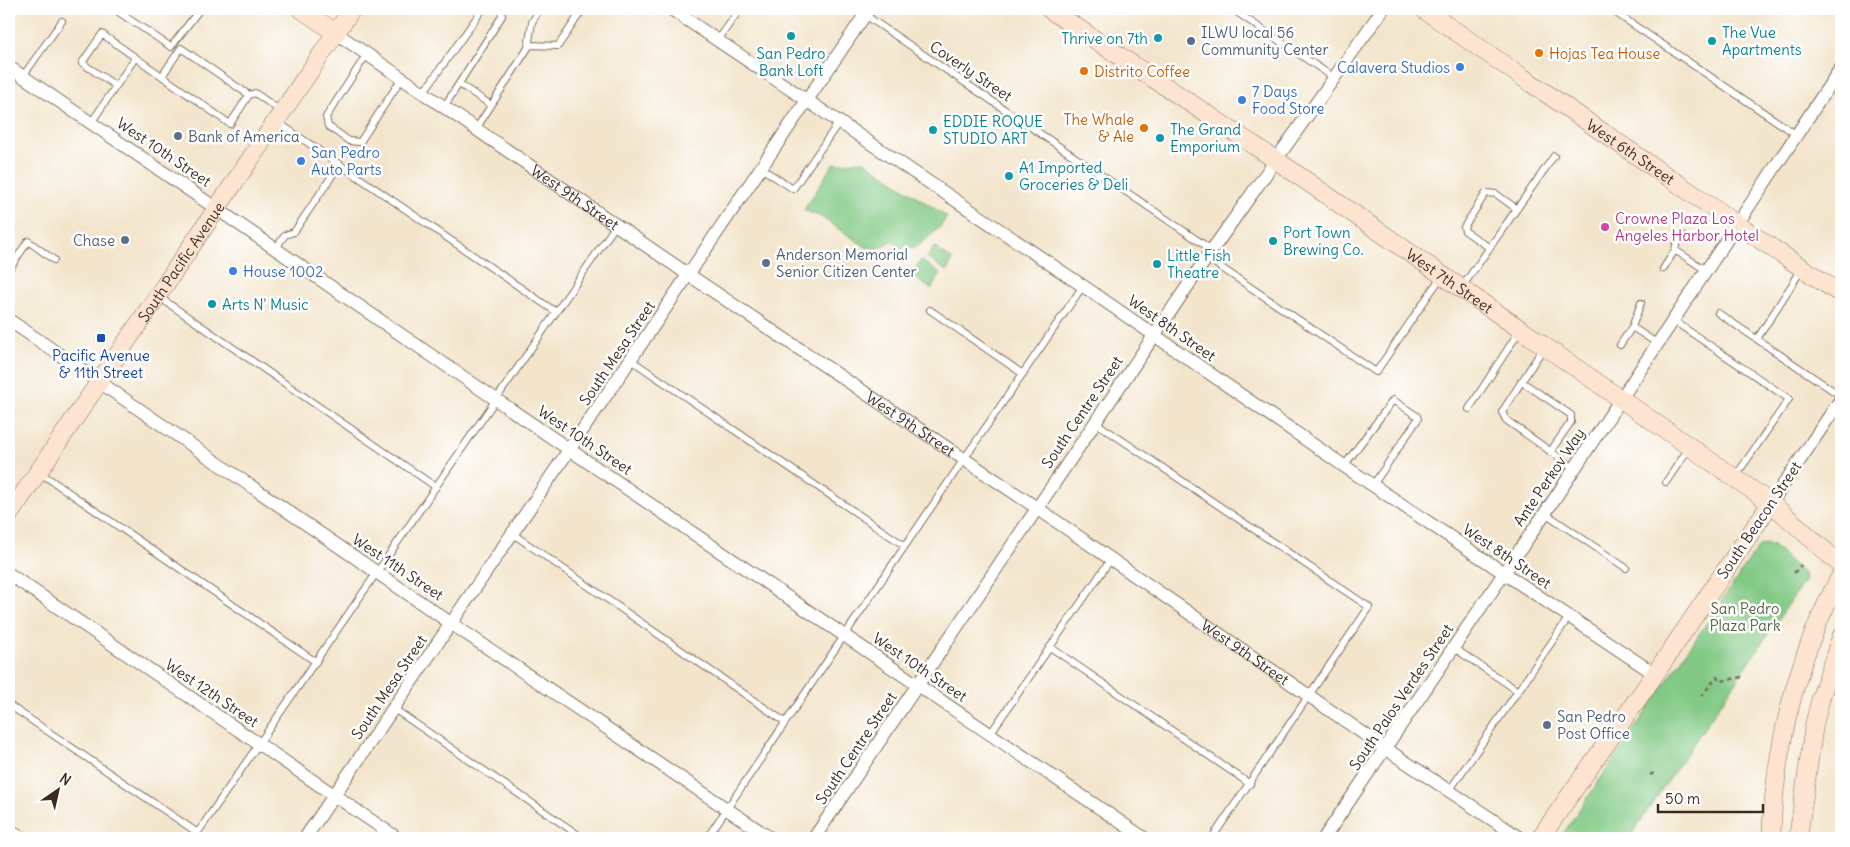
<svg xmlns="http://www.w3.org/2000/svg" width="1850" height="847" font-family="Delius,sans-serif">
<rect width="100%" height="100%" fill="#fff"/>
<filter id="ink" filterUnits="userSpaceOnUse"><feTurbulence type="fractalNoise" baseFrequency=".02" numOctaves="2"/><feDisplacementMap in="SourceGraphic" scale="10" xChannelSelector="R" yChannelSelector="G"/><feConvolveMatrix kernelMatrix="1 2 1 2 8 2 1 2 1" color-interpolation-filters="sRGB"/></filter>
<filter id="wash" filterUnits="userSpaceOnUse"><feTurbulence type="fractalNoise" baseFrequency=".0096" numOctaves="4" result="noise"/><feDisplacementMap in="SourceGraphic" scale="20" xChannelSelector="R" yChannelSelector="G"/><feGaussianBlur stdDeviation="1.12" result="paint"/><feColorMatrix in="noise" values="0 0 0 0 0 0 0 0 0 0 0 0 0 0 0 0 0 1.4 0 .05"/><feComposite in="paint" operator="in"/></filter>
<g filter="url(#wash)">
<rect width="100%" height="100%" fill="#f3e5cc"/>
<path fill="#81c984" stroke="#5e7a51" d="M864 161 947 217 939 228 917 247 901 249 892 241 877 249 866 247 821 217 804 210 833 164Z
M934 247 953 260 947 271 927 258Z
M921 260 941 274 931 289 911 275Z
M1766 544 1772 545 1804 574 1805 580 1629 838H1560L1759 546Z"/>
</g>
<g filter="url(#ink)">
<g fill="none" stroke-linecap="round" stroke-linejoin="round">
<g stroke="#7b6b5b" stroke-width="8">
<path id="lane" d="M114 9 171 47 200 9
M1232 9 1333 77
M1610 9 1797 135
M865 15 1212 250
M718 40 740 9
M529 45 558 46 583 9
M367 54 326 117 328 126 349 141 360 142 402 78
M23 76 62 21
M459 84 491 105
M116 86 82 63 102 34 230 124 249 95 181 48 162 76
M423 93 482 10 487 9
M249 95 255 93 282 112
M444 107 502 16 501 9
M276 121 556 312
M91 123 135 58
M476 129 528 48 532 22 540 9
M761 168 793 189 839 122
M276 248 285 235 294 232 340 164
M1490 248 1465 231 1464 227 1486 193 1496 194 1517 209
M1675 250 1707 271
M1207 258 1376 372 1441 277
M1663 269 1675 250 1676 245 1682 235
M9 270 28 241 54 260
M1462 287 1554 156
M159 297 436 487
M930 310 1023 374
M1718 313 1841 396
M1674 321 1789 399 1735 477
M1632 327 1658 344
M1757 339 1802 269
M1620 345 1632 327 1641 303
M1544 347 1502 412 1506 420 1574 468
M631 360 905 546
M1521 381 1571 415V422L1550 452
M1469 409 1520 330
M1095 422 1369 607 1212 838
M1344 466 1393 400 1417 416 1418 419 1373 485
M39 472 316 662
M1666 482 1689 448
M1545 513 1626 568
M513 534 785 722
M1050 647 1250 784
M1454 648 1518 691
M9 705 198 833
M394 709 583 838
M990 734 1111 559
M1449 791 1569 617
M194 838 616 225
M707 838 964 459 1083 286"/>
</g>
<g stroke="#7b6b5b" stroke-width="14">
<g id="street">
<path d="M671 9 1083 286 1344 466 1655 674"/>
<path id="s1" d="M336 33 689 275 1037 508 1386 749 1520 838"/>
<path d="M9 67 570 450 1144 838"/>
<path d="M9 320 452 624 770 838"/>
<path d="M1771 503 1841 399"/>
<path d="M9 574 397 838"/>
<path d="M9 829 22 838"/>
<path d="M305 838 869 9"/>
<path d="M814 838 1212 250 1383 9"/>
<path d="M1324 838 1545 513 1841 68"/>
</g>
</g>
<g stroke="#7b6b5b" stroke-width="19">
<g id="secondary">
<path d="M301 9 336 33"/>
<path id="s2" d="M1049 9 1276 160 1771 503 1841 565"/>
<path id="s3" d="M1423 9 1738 225 1841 294"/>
<path id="s4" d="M9 515 352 9"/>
<path d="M1540 838 1655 674 1771 503"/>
<path d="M1771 838C1775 746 1797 656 1841 575"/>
<path d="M1798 838 1814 725 1821 697 1841 637"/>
</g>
</g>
<path stroke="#7b6b5b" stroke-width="2.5" stroke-dasharray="4 4" stroke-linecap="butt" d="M1794 573 1801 565
M1701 696 1717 677 1721 681 1742 677
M1650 775 1654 773"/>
<use href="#lane" stroke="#fff" stroke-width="6"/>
<use href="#street" stroke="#fff" stroke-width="12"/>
<use href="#secondary" stroke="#fde4d1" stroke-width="18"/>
</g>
</g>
<g fill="#0f9aa8" stroke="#fff" stroke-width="2">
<circle cx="791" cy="36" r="5"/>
<circle cx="1158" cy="38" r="5"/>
<circle cx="1712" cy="41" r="5"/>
<circle cx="933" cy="130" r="5"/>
<circle cx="1160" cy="138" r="5"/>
<circle cx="1009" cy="176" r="5"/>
<circle cx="1273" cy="241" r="5"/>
<circle cx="1157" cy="264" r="5"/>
<circle cx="212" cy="304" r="5"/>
</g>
<g fill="#5c6f8a" stroke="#fff" stroke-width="2">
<circle cx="1191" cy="41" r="5"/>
<circle cx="178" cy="136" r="5"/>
<circle cx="125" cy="240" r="5"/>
<circle cx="766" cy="263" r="5"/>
<circle cx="1547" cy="725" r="5"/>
</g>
<g fill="#e8710a" stroke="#fff" stroke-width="2">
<circle cx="1539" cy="53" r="5"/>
<circle cx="1084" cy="71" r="5"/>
<circle cx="1144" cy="128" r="5"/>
</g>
<g fill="#3f7fe0" stroke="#fff" stroke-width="2">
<circle cx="1460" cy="67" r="5"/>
<circle cx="1242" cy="100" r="5"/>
<circle cx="301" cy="161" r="5"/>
<circle cx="233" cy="271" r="5"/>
</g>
<circle fill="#d1479c" stroke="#fff" stroke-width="2" cx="1605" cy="227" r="5"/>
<rect fill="#1a4fb4" stroke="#fff" stroke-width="2" x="96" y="333" width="10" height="10" rx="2.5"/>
<g text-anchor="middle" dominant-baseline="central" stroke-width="5" stroke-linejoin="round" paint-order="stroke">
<g font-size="15" fill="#4e5e75" stroke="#fff" text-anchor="start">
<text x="1201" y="32">ILWU local 56<tspan x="1201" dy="17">Community Center</tspan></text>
<text x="188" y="136">Bank of America</text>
<text x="115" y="240" text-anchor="end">Chase</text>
<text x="776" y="254">Anderson Memorial<tspan x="776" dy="17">Senior Citizen Center</tspan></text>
<text x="1557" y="716">San Pedro<tspan x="1557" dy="17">Post Office</tspan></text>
</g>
<g font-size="15" fill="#0d838f" stroke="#fff" text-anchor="start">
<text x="1722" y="32">The Vue<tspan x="1722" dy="17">Apartments</tspan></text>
<text x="1148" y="38" text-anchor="end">Thrive on 7th</text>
<text x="791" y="53" text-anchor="middle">San Pedro<tspan x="791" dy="17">Bank Loft</tspan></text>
<text x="943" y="121">EDDIE ROQUE<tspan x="943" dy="17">STUDIO ART</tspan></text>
<text x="1170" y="129">The Grand<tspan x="1170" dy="17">Emporium</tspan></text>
<text x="1019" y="167">A1 Imported<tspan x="1019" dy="17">Groceries &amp; Deli</tspan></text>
<text x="1283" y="232">Port Town<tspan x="1283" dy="17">Brewing Co.</tspan></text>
<text x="1167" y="255">Little Fish<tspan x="1167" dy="17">Theatre</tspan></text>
<text x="222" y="304">Arts N' Music</text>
</g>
<g font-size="15" fill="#c56008" stroke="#fff" text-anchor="start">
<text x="1549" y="53">Hojas Tea House</text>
<text x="1094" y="71">Distrito Coffee</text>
<text x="1134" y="119" text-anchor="end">The Whale<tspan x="1134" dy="17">&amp; Ale</tspan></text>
</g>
<g font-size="15" fill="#366cbe" stroke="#fff" text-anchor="start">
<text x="1450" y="67" text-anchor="end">Calavera Studios</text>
<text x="1252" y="91">7 Days<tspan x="1252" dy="17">Food Store</tspan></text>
<text x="311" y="152">San Pedro<tspan x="311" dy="17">Auto Parts</tspan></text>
<text x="243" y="271">House 1002</text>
</g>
<g font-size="15" fill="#3b2a1e" stroke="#fff">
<text transform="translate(971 71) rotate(34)">Coverly Street</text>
<text transform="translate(164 152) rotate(34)">West 10th Street</text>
<text stroke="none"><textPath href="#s3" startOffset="252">West 6th Street</textPath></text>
<text stroke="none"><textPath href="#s1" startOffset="290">West 9th Street</textPath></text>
<text stroke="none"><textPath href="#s4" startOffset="306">South Pacific Avenue</textPath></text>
<text stroke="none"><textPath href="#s2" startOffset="484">West 7th Street</textPath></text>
<text transform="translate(1172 328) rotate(35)">West 8th Street</text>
<text transform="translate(617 353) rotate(-56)">South Mesa Street</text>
<text transform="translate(1082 412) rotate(-56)">South Centre Street</text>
<text stroke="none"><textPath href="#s1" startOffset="695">West 9th Street</textPath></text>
<text transform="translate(585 440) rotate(34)">West 10th Street</text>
<text transform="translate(1549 477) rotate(-56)">Ante Perkov Way</text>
<text transform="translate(1759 520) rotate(-56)">South Beacon Street</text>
<text transform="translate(1507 556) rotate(34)">West 8th Street</text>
<text transform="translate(398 567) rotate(34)">West 11th Street</text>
<text stroke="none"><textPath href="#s1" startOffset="1100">West 9th Street</textPath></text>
<text transform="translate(920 667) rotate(34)">West 10th Street</text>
<text transform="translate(389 687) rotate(-56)">South Mesa Street</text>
<text transform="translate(212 693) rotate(34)">West 12th Street</text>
<text transform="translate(1401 697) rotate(-56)">South Palos Verdes Street</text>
<text transform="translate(856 748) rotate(-56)">South Centre Street</text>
</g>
<g font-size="15" fill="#b23c85" stroke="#fff" text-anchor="start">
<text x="1615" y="218">Crowne Plaza Los<tspan x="1615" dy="17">Angeles Harbor Hotel</tspan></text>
</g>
<g font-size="15" fill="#164399" stroke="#fff">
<text x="101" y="355">Pacific Avenue<tspan x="101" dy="17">&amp; 11th Street</tspan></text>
</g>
<g font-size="15" fill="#546242" stroke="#fff">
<text x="1745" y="608">San Pedro<tspan x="1745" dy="17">Plaza Park</tspan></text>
</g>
</g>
<rect width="1850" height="847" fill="none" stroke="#fff" stroke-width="30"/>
<g transform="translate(58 790) rotate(34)" stroke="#ffffff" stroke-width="4" paint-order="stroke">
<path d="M0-4L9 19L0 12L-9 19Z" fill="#3b2a1e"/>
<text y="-8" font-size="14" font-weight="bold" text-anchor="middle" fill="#3b2a1e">N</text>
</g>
<path d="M1658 804v8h105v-8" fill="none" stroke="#3b2a1e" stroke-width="2.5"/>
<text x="1665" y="804" font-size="15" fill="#3b2a1e" stroke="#ffffff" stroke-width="4" paint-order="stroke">50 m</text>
</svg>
